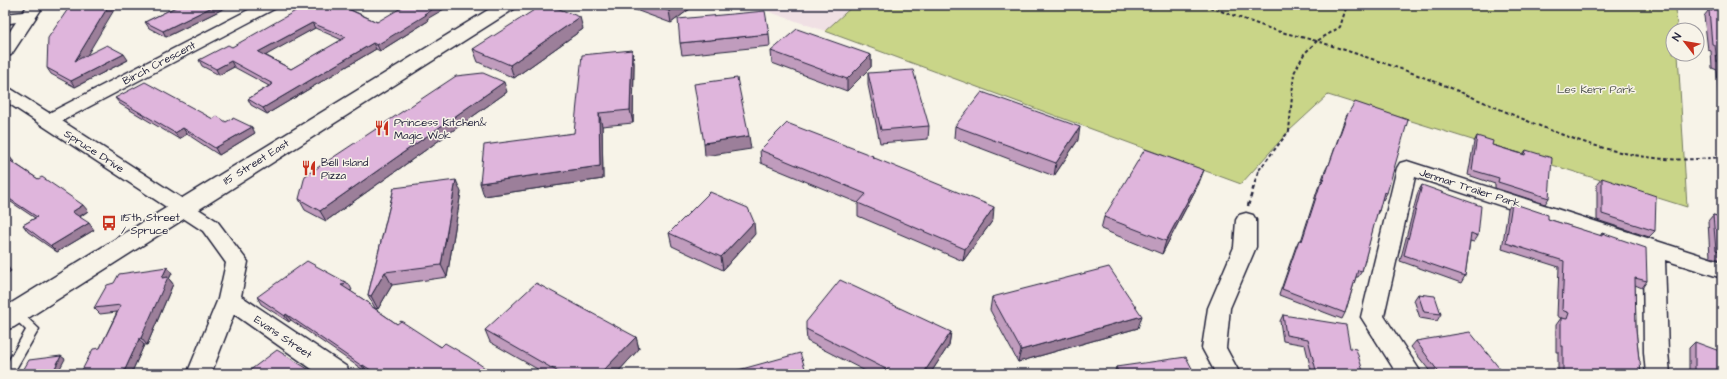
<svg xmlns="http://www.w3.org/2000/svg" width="1727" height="379" font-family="'Architects Daughter',sans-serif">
<rect width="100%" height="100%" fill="#f7f3e8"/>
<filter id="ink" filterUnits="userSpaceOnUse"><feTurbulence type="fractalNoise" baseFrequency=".025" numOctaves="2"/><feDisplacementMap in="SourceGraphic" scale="8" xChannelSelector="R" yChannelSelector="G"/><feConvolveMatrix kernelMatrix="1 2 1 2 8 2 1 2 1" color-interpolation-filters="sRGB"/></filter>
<g filter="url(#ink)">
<path fill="#f0e0e4" d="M749 5H854L825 31Z"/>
<path fill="#c9d588" stroke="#767c62" d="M854 5H1676L1677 30H1673V54H1678L1687 207 1328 95 1289 131 1241 184 825 31Z"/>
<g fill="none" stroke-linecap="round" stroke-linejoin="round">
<g stroke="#22223b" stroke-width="3">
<path id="service" d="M16 310 20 311 39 329 13 374H5V367L26 330 10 314 12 311Z"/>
</g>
<g stroke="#22223b" stroke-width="3">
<path id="minor" d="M28 5H44L11 55 5 56V39L16 22 5 24V14L23 12Z
M258 5H278L276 8 62 121 217 221 248 262 241 296 347 367 350 374H319L234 314 211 374H187L218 299 226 263 203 231 5 101V87L11 89 49 113Z
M1407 161 1722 262V278L1665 260 1668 352 1670 374H1646L1644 352 1643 253 1415 177 1384 316 1422 374H1397L1361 317 1397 168 1400 163Z
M1246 213 1253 215 1256 220V247L1230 308 1226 348 1240 374H1216L1202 348 1208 308 1234 247 1236 220 1239 215Z"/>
</g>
<g stroke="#22223b" stroke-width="3">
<path id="tertiary" d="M496 5H517L514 9 14 327 5 330V307Z"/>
</g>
<path stroke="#22223b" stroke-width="2" stroke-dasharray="3.5 2.5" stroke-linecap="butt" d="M1204 5 1277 31 1317 41 1340 27 1347 5
M1259 170 1289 131 1294 73 1304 54 1317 41C1360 55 1404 69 1446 86 1514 114 1582 150 1655 158 1677 161 1700 159 1722 157"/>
<path stroke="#22223b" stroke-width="2.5" stroke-dasharray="4.5 3.5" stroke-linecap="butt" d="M1248 206 1259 169"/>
<use href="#service" fill="#f7f3e8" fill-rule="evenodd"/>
<use href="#minor" fill="#f7f3e8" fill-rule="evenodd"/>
<use href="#tertiary" fill="#f7f3e8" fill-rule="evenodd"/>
</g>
<path fill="#c09cbd" stroke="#22223b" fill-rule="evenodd" d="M180 5H231L166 37 149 28 145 22Z
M622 5H695L671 23Z
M1708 5H1722V108L1719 103 1717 70 1712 68 1711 51 1708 50 1704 16 1708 11Z
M347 8 377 22 427 19 428 21 380 51 376 49 267 114 251 105 248 99 269 86 234 67 219 75 202 66 199 60 232 47ZM315 28 342 40 291 69 265 55Z
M583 29 514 78 478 62 473 49Z
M769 34 770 46 682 55 680 43Z
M632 50 634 63 633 123 602 126 603 179 484 196 574 133Z
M771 51 871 55V67L847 91 772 63Z
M86 56 128 60 75 87 51 74 47 68Z
M868 73 929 126 928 139 880 143 868 85Z
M507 92 326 221 305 210 299 199Z
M115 98 226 122 255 133 219 155 187 134 179 139 120 104Z
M1347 115 1387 193 1383 200 1382 199 1379 211 1376 216 1362 271 1358 277H1356L1345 313 1342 319 1279 295 1296 246 1299 240 1301 241 1318 188 1321 182 1325 171 1328 165H1329L1344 121Z
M1722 117V126L1719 121Z
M955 126 1078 140 1054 176 954 138Z
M1477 136 1492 145 1523 154 1526 150 1549 198 1545 204 1495 188V184L1468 175 1474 142Z
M760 150 873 156V158L993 220 963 261 858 216V203L761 163Z
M5 154 14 162V163L38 179 88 211 80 217 94 230 57 252 28 232 23 225 35 218 5 198Z
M1602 178 1655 231 1649 237 1597 220V184Z
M1199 183 1162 254 1101 229 1104 217Z
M1422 185 1478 236 1474 242 1470 241 1465 276 1461 283 1400 261 1418 192Z
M394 188 461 192 447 277 392 285 378 309 375 308 368 295Z
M1512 203 1548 219 1600 236 1602 233 1647 281 1642 288 1635 285 1636 329 1639 360 1641 374H1558V352H1556V325L1561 318 1563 319 1557 316 1559 267 1502 249 1508 209Z
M1713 215 1722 217V260L1710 257 1708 221Z
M669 233 755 234 723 270 672 246Z
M172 273 169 279 173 284 147 345H144L131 374H80L100 348 117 312 100 314 94 308Z
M349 284 352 290 350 291 369 303 371 306 397 324 494 374H371L367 371 366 372 291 320 289 322 261 304 257 297Z
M1418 294 1441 314 1437 321 1420 318 1414 300Z
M992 297 1138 328 1018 362 990 310Z
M1283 315 1350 348 1364 374H1312L1305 345 1283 341 1280 321Z
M806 329 951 332 949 345 930 374H871L807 341Z
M485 330 636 337 639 349 616 374H546L490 342Z
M1416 341 1504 374H1432L1411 347Z
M1695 342 1722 374H1689V348Z
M1116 367 1195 374H1114Z"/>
<path fill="#9c7f9a" stroke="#22223b" d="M109 5H117L80 67 75 61Z
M216 5H231L166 37 163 31Z
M340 5H353L342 11Z
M439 5H451L427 19 428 21 380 51 377 45 424 14Z
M677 5H695L671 23 669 11Z
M580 17 583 29 514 78 510 65Z
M312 23 315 28 261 58 258 52Z
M373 43 376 49 267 114 263 108Z
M632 50 634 63 633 123 630 110Z
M124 54 128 60 75 87 71 81Z
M871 55V67L847 91V79Z
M231 61 234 67 219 75 216 69Z
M504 82 507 92 326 221 320 211Z
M599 113 602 126 603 179 484 196 480 183 600 166Z
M252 127 255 133 219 155 215 148Z
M1080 127 1078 140 1054 176 1056 163Z
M183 128 187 134 179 139 175 133Z
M749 136 751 149 705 156 704 143Z
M9 156 14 162 12 164 6 158Z
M1204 170 1199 183 1162 254 1166 241Z
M456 180 461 192 447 277 441 265Z
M83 205 88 211 77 218 72 212Z
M994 207 993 220 963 261 965 249Z
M754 222 755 234 723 270 721 257Z
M89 223 94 230 57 252 51 246Z
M6 265 11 271 5 275V266Z
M167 267 172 273 169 279 173 284 147 345 141 338 162 278Z
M385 272 392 285 378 309 371 296Z
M286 314 291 320 289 322 285 316Z
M1142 316 1138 328 1018 362 1021 350Z
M951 332 949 345 930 374H923Z
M636 337 639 349 616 374H600Z
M139 339 144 345 131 374H123Z
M61 356 65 359 57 374H52Z
M363 365 367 371 366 372 362 366Z"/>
<path fill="#dfb5dc" stroke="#22223b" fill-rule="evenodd" d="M72 5H109L75 61 107 45 124 54 71 81 47 68 48 38 68 9Z
M180 5H216L163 31 145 22Z
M306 5H340H339L377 22 406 5H439L424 14 426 15 377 45 373 43 263 108 248 99 273 84 231 61 216 69 199 60 228 45 232 47ZM312 23 346 37 291 69 258 52Z
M542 5H549L580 17 510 65 473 49Z
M652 5H677L669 11Z
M1712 5H1722V66V64L1717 62 1715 45 1712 44 1709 10 1712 11Z
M765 11 769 34 680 43 678 19Z
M797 29 871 55 847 79 771 51Z
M632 50 630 110 599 113 600 166 480 183 484 145 574 133 582 55Z
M913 70 929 126 881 130 868 73Z
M483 73 504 82 320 211 299 199 305 176 456 76Z
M737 78 749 136 704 143 694 84Z
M145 82 213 119 217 116 226 122 233 118 252 127 215 148 183 128 175 133 115 98Z
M982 92 1080 127 1056 163 955 126Z
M1355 102 1408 120 1387 193 1384 192 1379 211 1378 210 1362 271 1358 270 1345 313 1282 289 1299 240 1302 241 1321 182 1322 183 1328 165H1329L1347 115Z
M787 123 873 156 872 157 994 207 965 249 858 203 866 194 760 150Z
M1477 136 1493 141 1492 145 1525 155 1526 150 1552 158 1549 198 1498 182 1499 178 1472 170Z
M1145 149 1204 170 1166 241 1104 217Z
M5 154 9 156 6 158 38 179 42 177 83 205 72 212 89 223 51 246 23 225 37 217 5 196Z
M1602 178 1656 196 1655 231 1602 214Z
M456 180 441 265 385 272 371 296 368 295 394 188Z
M1422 185 1481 206 1478 236 1471 233 1465 276 1404 255Z
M710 192 748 208 754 222 721 257 669 233Z
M1512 203 1548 215V219L1602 236V233L1646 248 1647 281 1635 278 1636 329 1639 360 1640 361 1641 374H1563V346H1561V318L1567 319 1569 313 1562 310 1564 261 1506 243Z
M1713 215 1722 217V252L1716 250Z
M307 261 349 284 341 285 369 303 368 304 397 324 401 321 441 347 445 343 469 357 494 374H377L363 365 362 366 286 314 285 316 257 297Z
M167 267 162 278 168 277 141 338 139 339 123 374H80L93 349 100 348 121 305 94 308 107 285 114 283 119 274Z
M1109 267 1142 316 1021 350 992 297Z
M840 280 951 332 923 374H896L806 329V322Z
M536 283 636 337 600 374H562L485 330Z
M1418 294 1435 296 1441 314 1424 312Z
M1283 315 1346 325 1350 348 1356 349 1364 374H1317L1308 339 1286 335Z
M1470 332 1504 374H1440L1416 341Z
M1695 342 1722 352V374H1695Z
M277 350 316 374H245Z
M800 353 807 374H724Z
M61 356 52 374H21L29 360Z
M1186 357 1195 374H1119L1116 367Z"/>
</g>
<defs>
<g id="restaurant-bare" transform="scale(1.2)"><path d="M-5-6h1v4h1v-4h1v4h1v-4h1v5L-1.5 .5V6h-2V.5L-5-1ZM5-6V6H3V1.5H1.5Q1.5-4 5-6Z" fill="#c8321e" stroke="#f7f3e8" stroke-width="2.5" paint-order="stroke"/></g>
<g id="bus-bare" transform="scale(1.2)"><path d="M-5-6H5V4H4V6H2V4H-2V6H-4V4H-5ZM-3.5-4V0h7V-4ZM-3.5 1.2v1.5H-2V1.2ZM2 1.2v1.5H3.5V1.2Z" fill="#c8321e" stroke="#f7f3e8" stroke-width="2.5" paint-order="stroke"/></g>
</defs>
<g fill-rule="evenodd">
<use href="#restaurant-bare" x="382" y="128"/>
<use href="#restaurant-bare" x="309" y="168"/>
<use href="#bus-bare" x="109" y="223"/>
</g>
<g text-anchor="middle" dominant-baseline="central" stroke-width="3" stroke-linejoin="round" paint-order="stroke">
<g font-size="11" fill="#22223b" stroke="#f7f3e8">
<text transform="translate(159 63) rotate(-28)">Birch Crescent</text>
<text transform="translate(94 151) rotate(33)">Spruce Drive</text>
<text transform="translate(256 162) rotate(-32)">115 Street East</text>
<text transform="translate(1470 188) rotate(18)">Jenmar Trailer Park</text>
<text transform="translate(283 337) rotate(34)">Evans Street</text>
</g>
<g font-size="11" fill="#545852" stroke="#f7f3e8">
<text x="1596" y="89">Les Kerr Park</text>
</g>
<g font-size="11" fill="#22223b" stroke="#f7f3e8" text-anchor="start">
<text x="394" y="122">Princess Kitchen&amp;<tspan x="394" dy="13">Magic Wok</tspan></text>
<text x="321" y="162">Bell Island<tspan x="321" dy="13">Pizza</tspan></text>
<text x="121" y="217">115th Street<tspan x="121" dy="13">/ Spruce</tspan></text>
</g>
</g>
<rect width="1727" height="379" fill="none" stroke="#f7f3e8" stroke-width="20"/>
<rect x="10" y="10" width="1707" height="359" fill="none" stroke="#22223b" stroke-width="1.5" filter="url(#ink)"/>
<g transform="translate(1685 42) rotate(301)"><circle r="19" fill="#f7f3e8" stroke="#a29fa3"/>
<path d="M0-3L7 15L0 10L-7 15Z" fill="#c8321e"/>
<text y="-6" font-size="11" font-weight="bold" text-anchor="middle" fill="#22223b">N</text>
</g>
</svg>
